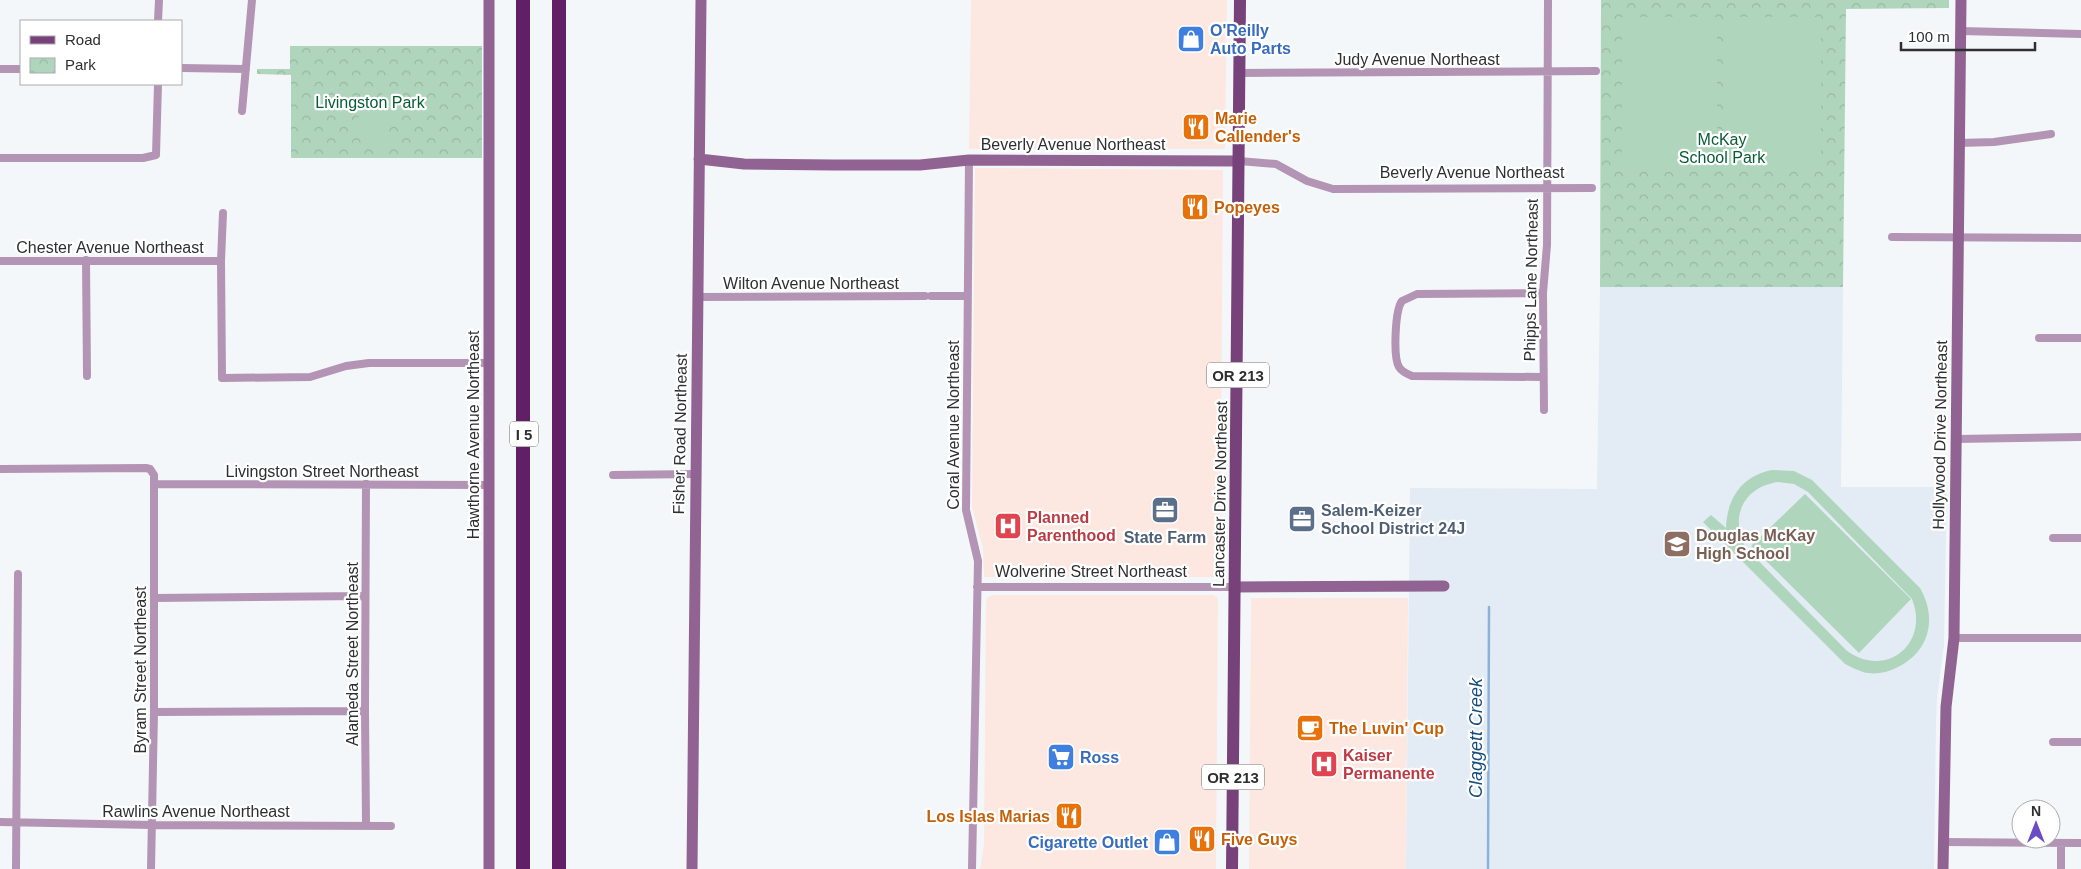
<svg xmlns="http://www.w3.org/2000/svg" width="2081" height="869" font-family="Helvetica,sans-serif">
<defs>
<pattern id="park-crowns" width="20" height="18" patternUnits="userSpaceOnUse" patternTransform="scale(1.25)"><rect width="20" height="18" fill="#afd6bc"/><path d="M2 6a3 3 0 1 1 6 0M12 15a3 3 0 1 1 6 0" fill="none" stroke="#97b8a2"/></pattern>
</defs>
<rect width="100%" height="100%" fill="#f4f7fa"/>
<path fill="#fce8e0" d="M971 0H1227L1225 149H969Z
M975 168 1223 170 1220 577H984L983 549 972 507Z
M992 595H1213L1218 597 1216 869H980L984 844 986 602 987 598Z
M1251 598H1408L1406 869H1249Z"/>
<path fill="#e3ecf4" d="M1600 287H1843L1841 487H1947L1944 645 1937 698 1936 722 1934 869H1406L1410 488 1597 489Z"/>
<path fill="url(#park-crowns)" d="M1601 0H1949V8L1846 9 1843 287H1600Z
M290 46H482V158H291V75L257 74V69H290Z"/>
<path fill="#afd6bc" fill-rule="evenodd" d="M1622 17H1717V165H1622Z
M1725 17H1821V166H1725Z
M386 90 403 106 381 128 390 138 378 150 352 124Z
M1772 470 1794 471 1812 480 1920 588C1938 619 1929 653 1896 668 1886 673 1874 675 1863 672 1857 670 1851 667 1845 664L1703 522 1711 515 1726 528C1727 499 1741 476 1772 470ZM1778 482 1794 484 1808 492 1912 599C1930 644 1885 680 1846 650L1746 548C1729 518 1743 487 1778 482Z
M1805 494 1911 599 1859 653 1751 546Z"/>
<g fill="none" stroke-linecap="round" stroke-linejoin="round">
<path stroke="#8db2d9" stroke-width="2.5" d="M1488 869 1489 607"/>
<path stroke="#b394b4" stroke-width="8" d="M158 21 159 0
M1960 31 2081 34
M181 68 246 69
M0 69H21
M1239 73 1596 71
M242 111 252 0
M1959 143 1994 142 2051 134
M0 158H143L156 155 158 84
M969 160 966 510 978 561 972 869
M1239 161 1276 164 1307 181 1333 189 1592 188
M223 213 221 261 222 378 310 377 346 366 369 363H489
M1892 237 2081 238
M86 260 87 376
M0 261H221
M931 296H967
M698 297 925 296
M2039 338H2081
M1542 377 1412 376C1407 374 1402 372 1399 367 1393 357 1395 310 1402 301L1417 294 1543 293
M1544 410 1543 293 1547 245 1548 0
M1956 439 2081 437
M0 469 146 468 150 469 154 475V712L151 869
M613 475 696 474
M155 484 489 485
M366 484 365 711 366 824
M2053 538H2081
M977 587H1235
M154 598 365 596
M1954 638H2081
M154 712 365 711
M2053 742H2081
M0 822 152 825 391 826
M1944 842 2081 843
M2061 843V869
M16 869 18 574"/>
<path stroke="#916392" stroke-width="11" d="M699 159 744 164 834 165H920L969 160 1239 161
M1235 587 1444 586
M489 869V0
M692 869 701 0
M1943 869 1946 707 1954 638 1961 0"/>
<path stroke="#77417a" stroke-width="12" d="M1232 869 1240 0"/>
<path stroke="#612065" stroke-width="14" d="M523 0V869
M559 869V0"/>
</g>
<defs>
<g id="shop-square" transform="scale(1.4375)"><rect x="-9" y="-9" width="18" height="18" rx="4" fill="#3f7fe0" stroke="#fff"/><path d="M-5-2.5h2.3a2.7 3.5 0 0 1 5.4 0H5L5.5 6h-11ZM-1.5-2.5h3a1.5 2.3 0 0 0-3 0Z" fill="#fff"/></g>
<g id="restaurant-square" transform="scale(1.4375)"><rect x="-9" y="-9" width="18" height="18" rx="4" fill="#e8710a" stroke="#fff"/><path d="M-5-6h1v4h1v-4h1v4h1v-4h1v5L-1.5 .5V6h-2V.5L-5-1ZM5-6V6H3V1.5H1.5Q1.5-4 5-6Z" fill="#fff"/></g>
<g id="office-square" transform="scale(1.4375)"><rect x="-9" y="-9" width="18" height="18" rx="4" fill="#5c6f8a" stroke="#fff"/><path d="M-6-3h4V-5.5h4V-3h4V5H-6ZM-1-4.5V-3h2v-1.5ZM-6 0V1H6V0Z" fill="#fff"/></g>
<g id="hospital-square" transform="scale(1.4375)"><rect x="-9" y="-9" width="18" height="18" rx="4" fill="#e0444e" stroke="#fff"/><path d="M-5-5h3v3.5h4V-5h3V5h-3V1.5h-4V5h-3Z" fill="#fff"/></g>
<g id="school-square" transform="scale(1.4375)"><rect x="-9" y="-9" width="18" height="18" rx="4" fill="#8d6e63" stroke="#fff"/><path d="M0-5L7-2L0 1L-7-2ZM-4 1L0 2.5L4 1V4Q0 6-4 4Z" fill="#fff"/></g>
<g id="cafe-square" transform="scale(1.4375)"><rect x="-9" y="-9" width="18" height="18" rx="4" fill="#e8710a" stroke="#fff"/><path d="M-5.5-4.5H6V0H3Q3 3.5 0 3.5H-2.5Q-5.5 3.5-5.5 0ZM3-3.2v2h1.7v-2ZM-6 4.5H4V6H-6Z" fill="#fff"/></g>
<g id="supermarket-square" transform="scale(1.4375)"><rect x="-9" y="-9" width="18" height="18" rx="4" fill="#3f7fe0" stroke="#fff"/><path d="M-6-5.5h2.5l.6 2H6L4.5 2H-2.5L-4.4-4H-6ZM-1.5 3.2a1.3 1.3 0 1 0 .1 0ZM3 3.2a1.3 1.3 0 1 0 .1 0Z" fill="#fff"/></g>
</defs>
<g fill-rule="evenodd">
<use href="#shop-square" x="1191" y="39"/>
<use href="#restaurant-square" x="1196" y="127"/>
<use href="#restaurant-square" x="1195" y="207"/>
<use href="#office-square" x="1165" y="510"/>
<use href="#office-square" x="1302" y="519"/>
<use href="#hospital-square" x="1008" y="526"/>
<use href="#school-square" x="1677" y="544"/>
<use href="#cafe-square" x="1310" y="728"/>
<use href="#supermarket-square" x="1061" y="757"/>
<use href="#hospital-square" x="1324" y="764"/>
<use href="#restaurant-square" x="1069" y="816"/>
<use href="#restaurant-square" x="1202" y="839"/>
<use href="#shop-square" x="1167" y="842"/>
</g>
<g text-anchor="middle" dominant-baseline="central" stroke-width="4.5" stroke-linejoin="round" paint-order="stroke">
<g fill="#fff" stroke="#6d6d6e" stroke-width="1">
<rect x="1207" y="362.5" width="62" height="25" rx="4"/>
<rect x="510" y="421.5" width="28" height="25" rx="4"/>
<rect x="1202" y="764.5" width="62" height="25" rx="4"/>
</g>
<g font-size="15" font-weight="bold" fill="#2e2f30">
<text x="1238" y="375">OR 213</text>
<text x="524" y="434">I 5</text>
<text x="1233" y="777">OR 213</text>
</g>
<g font-size="16" font-weight="bold" fill="#366cbe" stroke="#fff" text-anchor="start">
<text x="1210" y="30">O'Reilly<tspan x="1210" dy="18">Auto Parts</tspan></text>
<text x="1080" y="757">Ross</text>
<text x="1148" y="842" text-anchor="end">Cigarette Outlet</text>
</g>
<g font-size="16" fill="#2e2f30" stroke="#fff">
<text x="1417" y="59">Judy Avenue Northeast</text>
<text x="1073" y="144">Beverly Avenue Northeast</text>
<text x="1472" y="172">Beverly Avenue Northeast</text>
<text x="110" y="247">Chester Avenue Northeast</text>
<text transform="translate(1531 280) rotate(-89)">Phipps Lane Northeast</text>
<text x="811" y="283">Wilton Avenue Northeast</text>
<text transform="translate(953 425) rotate(-90)">Coral Avenue Northeast</text>
<text transform="translate(680 434) rotate(-89)">Fisher Road Northeast</text>
<text transform="translate(473 435) rotate(-90)">Hawthorne Avenue Northeast</text>
<text transform="translate(1940 435) rotate(-89)">Hollywood Drive Northeast</text>
<text x="322" y="471">Livingston Street Northeast</text>
<text transform="translate(1220 494) rotate(-89)">Lancaster Drive Northeast</text>
<text x="1091" y="571">Wolverine Street Northeast</text>
<text transform="translate(352 654) rotate(-90)">Alameda Street Northeast</text>
<text transform="translate(140 670) rotate(-90)">Byram Street Northeast</text>
<text x="196" y="811">Rawlins Avenue Northeast</text>
</g>
<g font-size="16" fill="#085c33" stroke="#fff">
<text x="370" y="102">Livingston Park</text>
<text x="1722" y="139">McKay<tspan x="1722" dy="18">School Park</tspan></text>
</g>
<g font-size="16" font-weight="bold" fill="#c56008" stroke="#fff" text-anchor="start">
<text x="1215" y="118">Marie<tspan x="1215" dy="18">Callender's</tspan></text>
<text x="1214" y="207">Popeyes</text>
<text x="1329" y="728">The Luvin' Cup</text>
<text x="1050" y="816" text-anchor="end">Los Islas Marias</text>
<text x="1221" y="839">Five Guys</text>
</g>
<g font-size="16" font-weight="bold" fill="#4e5e75" stroke="#fff" text-anchor="start">
<text x="1321" y="510">Salem-Keizer<tspan x="1321" dy="18">School District 24J</tspan></text>
<text x="1165" y="537" text-anchor="middle">State Farm</text>
</g>
<g font-size="16" font-weight="bold" fill="#be3a42" stroke="#fff" text-anchor="start">
<text x="1027" y="517">Planned<tspan x="1027" dy="18">Parenthood</tspan></text>
<text x="1343" y="755">Kaiser<tspan x="1343" dy="18">Permanente</tspan></text>
</g>
<g font-size="16" font-weight="bold" fill="#785e54" stroke="#fff" text-anchor="start">
<text x="1696" y="535">Douglas McKay<tspan x="1696" dy="18">High School</tspan></text>
</g>
<g font-size="18" font-style="italic" fill="#144b7c" stroke="#fff">
<text transform="translate(1476 738) rotate(-90)">Claggett Creek</text>
</g>
</g>
<rect x="20" y="20" width="162" height="65" fill="#ffffff" stroke="#abacac"/>
<rect x="30" y="36" width="25" height="8" fill="#77417a" stroke="#abacac"/>
<text x="65" y="45" font-size="15" fill="#2e2f30">Road</text>
<rect x="30" y="58" width="25" height="15" fill="url(#park-crowns)" stroke="#abacac"/>
<text x="65" y="70" font-size="15" fill="#2e2f30">Park</text>
<g transform="translate(2036 824)"><circle r="24" fill="#ffffff" stroke="#abacac"/>
<path d="M0-4L9 19L0 12L-9 19Z" fill="#6c4cc5"/>
<text y="-8" font-size="14" font-weight="bold" text-anchor="middle" fill="#2e2f30">N</text>
</g>
<path d="M1901 42v8h134v-8" fill="none" stroke="#2e2f30" stroke-width="2.5"/>
<text x="1908" y="42" font-size="15" fill="#2e2f30" stroke="#ffffff" stroke-width="4" paint-order="stroke">100 m</text>
</svg>
